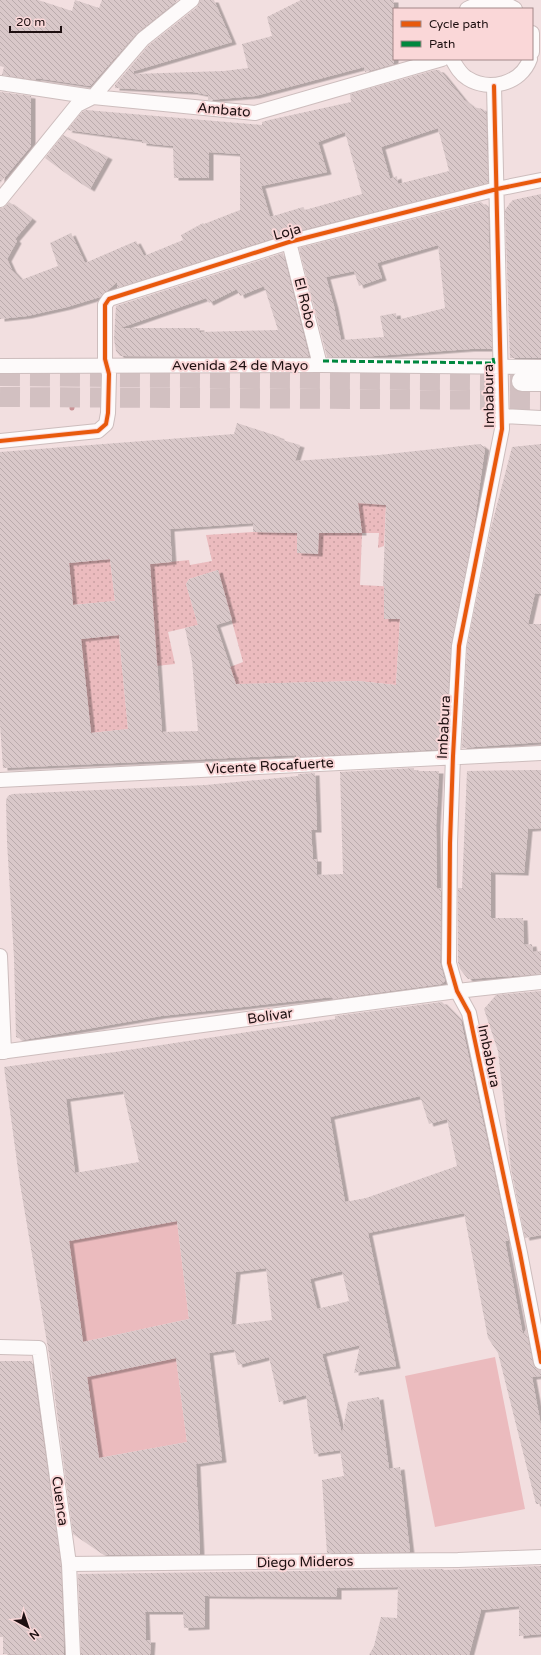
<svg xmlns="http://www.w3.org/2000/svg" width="541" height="1655" font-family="'Varela Round',sans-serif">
<defs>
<pattern id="grass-dots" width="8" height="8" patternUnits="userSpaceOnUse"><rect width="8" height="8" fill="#ebbbbe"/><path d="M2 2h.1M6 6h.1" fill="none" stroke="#c9a0a2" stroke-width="1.8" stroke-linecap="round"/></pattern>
<pattern id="building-back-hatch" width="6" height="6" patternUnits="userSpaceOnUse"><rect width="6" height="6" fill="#d9c8c9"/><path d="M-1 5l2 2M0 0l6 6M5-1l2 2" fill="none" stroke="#baabac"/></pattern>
<filter id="shadow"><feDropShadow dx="4.5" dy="2.5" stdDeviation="0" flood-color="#0004"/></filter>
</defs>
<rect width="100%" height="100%" fill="#f2dfe0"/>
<path fill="url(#grass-dots)" d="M356 490 378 504 386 505 384 546 378 548 379 533H362L360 585 400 587 384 619H400L396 685 358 681 247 684 229 712 230 667 243 662 218 570 189 579 186 584 198 625 168 632 175 664 156 666 150 564 189 560 190 565 212 561 206 535 253 532 297 533V553L319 533H362Z
M110 559 115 601 73 605 69 563Z
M119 635 128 729 91 733 81 639Z"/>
<path fill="#ebbbbe" d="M177 1221 189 1319 83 1342 69 1241Z
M495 1357 525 1509 435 1527 405 1376Z
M176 1358 187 1442 99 1458 87 1377Z"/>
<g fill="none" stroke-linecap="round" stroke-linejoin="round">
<path stroke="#ca9396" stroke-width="5" d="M72 408 73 399"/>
</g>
<path fill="url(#building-back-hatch)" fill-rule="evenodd" filter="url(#shadow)" d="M0 0H38L72 11 75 0 99 8 102 0H178L137 33 90 86 36 78V80L2 75 4 67 0 66Z
M200 0H214L232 42 134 71V74L224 71 248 68 242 44 272 36 267 17 301 0H394V64L365 72 364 67 255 96 208 100V95L193 92 115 88V85L149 45 197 7Z
M435 70H439L443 74 464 100 473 107 483 109 486 113 488 183 286 234 117 288V282L100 297 67 307 27 316 0 319V208H3L9 202 32 219 15 239 17 241 7 259 12 270 21 280 58 266 50 243 71 233 85 263 136 241 144 256 183 240 181 235 203 223 204 224 240 210V154L209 152V178H174L173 146 142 143V140L67 130 82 112 86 110 262 125V122L269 120 351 102 350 94ZM438 128 449 171 398 184 397 176 390 179 381 147ZM345 132 362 194 305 210 303 207 270 217 261 186 327 172 318 142Z
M0 92 31 96V146L0 183Z
M63 135 108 157 90 189 71 177 45 158Z
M541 194V358H510L505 210 510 203 513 200Z
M481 202 488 208 492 349H470L361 357H327L299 248ZM438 245 445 308 397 320 396 313 380 316 384 337 341 340 334 306 326 277 354 271 359 286 382 278 377 263Z
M283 253 309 357 120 356 116 351 114 339 116 306ZM264 286 278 330 200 332V328H120L206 298 209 303 237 289 240 296Z
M237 423 280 437 279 439 300 445 295 461 379 455 480 444 485 448 473 533 451 644 445 749 296 757V755L3 768 0 724V452L234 434ZM358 503 386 505 383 586H384V619H400L396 685 358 681 236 684 216 625 232 620 218 570 189 579 186 584 198 625 185 628 192 661 198 731 162 732 150 564 172 562 170 529 253 523V532L297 533V553L318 554 319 533H362ZM110 559 115 601 73 605 69 563ZM119 635 128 729 91 733 81 639Z
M541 444V594L535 593 528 624H541V742L462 748 467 647 491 528 512 447Z
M414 768V771H439L436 825 437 889 441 888 440 963 445 981 441 984 332 999V997L161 1016 23 1040 16 1037 14 958 7 842 6 800 8 796 12 794 206 785 298 776V774L315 773 317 830H311L313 859H317V875L343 874 340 772Z
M532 770H541V828L528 829 524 873 491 872V918H523L524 945 532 944 533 952 541 951V974L468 979 460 969 458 962V888H462L467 771Z
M541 991V1235L525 1238 511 1169 498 1051 484 1009 496 995Z
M442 1002 461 1021 509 1241H505L523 1335 526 1329 533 1364 535 1368 541 1370V1376L532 1377 541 1426V1504H536L498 1353 488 1338 464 1213 368 1233 396 1366 354 1373 360 1345 322 1354 342 1434 348 1402 379 1397 389 1469 400 1467 410 1552 327 1553 322 1480 344 1476 340 1450 314 1454 306 1395 279 1402 269 1357 238 1365 234 1349 209 1353 222 1460 196 1464 200 1554 104 1555 73 1534 50 1360 20 1184 4 1067 115 1052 335 1019V1016ZM123 1091 139 1162 75 1173 66 1099ZM420 1096 429 1124 447 1119 457 1166 366 1198 345 1202 330 1117ZM177 1221 189 1319 83 1342 69 1241ZM266 1268 272 1320 231 1325 236 1272ZM342 1271 349 1301 317 1309 310 1279ZM176 1358 187 1442 99 1458 87 1377Z
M0 1361H32L61 1565 64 1655 3 1654V1637H0Z
M541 1566V1634L519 1636V1606L481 1610 469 1655H369L374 1646 381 1617 397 1618 398 1587 337 1588V1597L205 1596V1627L184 1628 183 1612H145L146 1640H151L150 1655H81L78 1574 444 1569 443 1570Z"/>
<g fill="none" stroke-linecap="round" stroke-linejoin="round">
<path stroke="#d2c0c1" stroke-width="20" stroke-dasharray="20 10" stroke-linecap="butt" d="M0 376 522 381
M0 397 541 400"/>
<g stroke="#cdbdbd" stroke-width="16">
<path id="street" d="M467 9C482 1 501 0 515 9
M532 33V52
M452 59C456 66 460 74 467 78 489 92 521 84 530 59
M0 83 93 97 255 113 442 59
M494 86 502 429 459 646 453 756 450 843 449 963 457 991 469 1013 520 1253 541 1362
M0 200 77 105 93 97 143 39 192 0
M289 242 320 365
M0 366 320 365 541 367
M503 416 541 418
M0 441 98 431 106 424 108 413 109 374 105 359V305L109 299 289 242 497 189 541 180
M0 780 541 753
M0 956 4 1052
M0 1052 457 991 541 982
M0 1347 39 1348 69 1564 73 1655
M69 1564 458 1560 541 1557"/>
</g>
<g stroke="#cdbdbd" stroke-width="22">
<path id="secondary" d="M522 381H541"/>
</g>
<use href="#street" stroke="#fdfafa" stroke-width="14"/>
<use href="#secondary" stroke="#fdfafa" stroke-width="20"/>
<path stroke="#00873e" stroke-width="3" stroke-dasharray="6 3" stroke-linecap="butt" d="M323 361 494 363 493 358"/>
<g stroke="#fad7d8" stroke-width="6">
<path id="cycleway" d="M494 86 502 429 459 646 453 756 450 843 449 963 457 991 469 1013 520 1253 541 1362
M0 441 98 431 106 424 108 413 109 374 105 359V305L109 299 289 242 497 189 541 180"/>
</g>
<use href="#cycleway" stroke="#e8590c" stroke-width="4"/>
</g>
<g text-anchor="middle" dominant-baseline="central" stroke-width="4" stroke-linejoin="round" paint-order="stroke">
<g font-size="14" fill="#1e1011" stroke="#fad7d8">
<text transform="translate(224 110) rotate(5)">Ambato</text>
<text transform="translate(287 232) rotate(-16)">Loja</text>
<text transform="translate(305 303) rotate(76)">El Robo</text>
<text x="240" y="365">Avenida 24 de Mayo</text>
<text transform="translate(489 396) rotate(-91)">Imbabura</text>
<text transform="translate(444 727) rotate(-87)">Imbabura</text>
<text transform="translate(270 766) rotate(-3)">Vicente Rocafuerte</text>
<text transform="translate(270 1016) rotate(-8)">Bolívar</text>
<text transform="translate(489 1056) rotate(78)">Imbabura</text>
<text transform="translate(60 1501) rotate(82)">Cuenca</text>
<text transform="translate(305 1562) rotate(-1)">Diego Mideros</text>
</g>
</g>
<rect x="393" y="8" width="140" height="52" fill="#fad7d8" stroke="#a28788"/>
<rect x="401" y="21" width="20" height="6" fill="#e8590c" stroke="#a28788"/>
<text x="429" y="28" font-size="12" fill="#1e1011">Cycle path</text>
<rect x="401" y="41" width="20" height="6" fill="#00873e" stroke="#a28788"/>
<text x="429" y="48" font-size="12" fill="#1e1011">Path</text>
<g transform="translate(28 1627) rotate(140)" stroke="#fad7d8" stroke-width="3" paint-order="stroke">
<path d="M0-3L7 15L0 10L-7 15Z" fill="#1e1011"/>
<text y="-6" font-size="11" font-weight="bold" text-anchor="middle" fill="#1e1011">N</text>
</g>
<path d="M10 26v6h51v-6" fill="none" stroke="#1e1011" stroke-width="2"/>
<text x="16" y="26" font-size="12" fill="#1e1011" stroke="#fad7d8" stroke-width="3" paint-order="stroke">20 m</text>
</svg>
